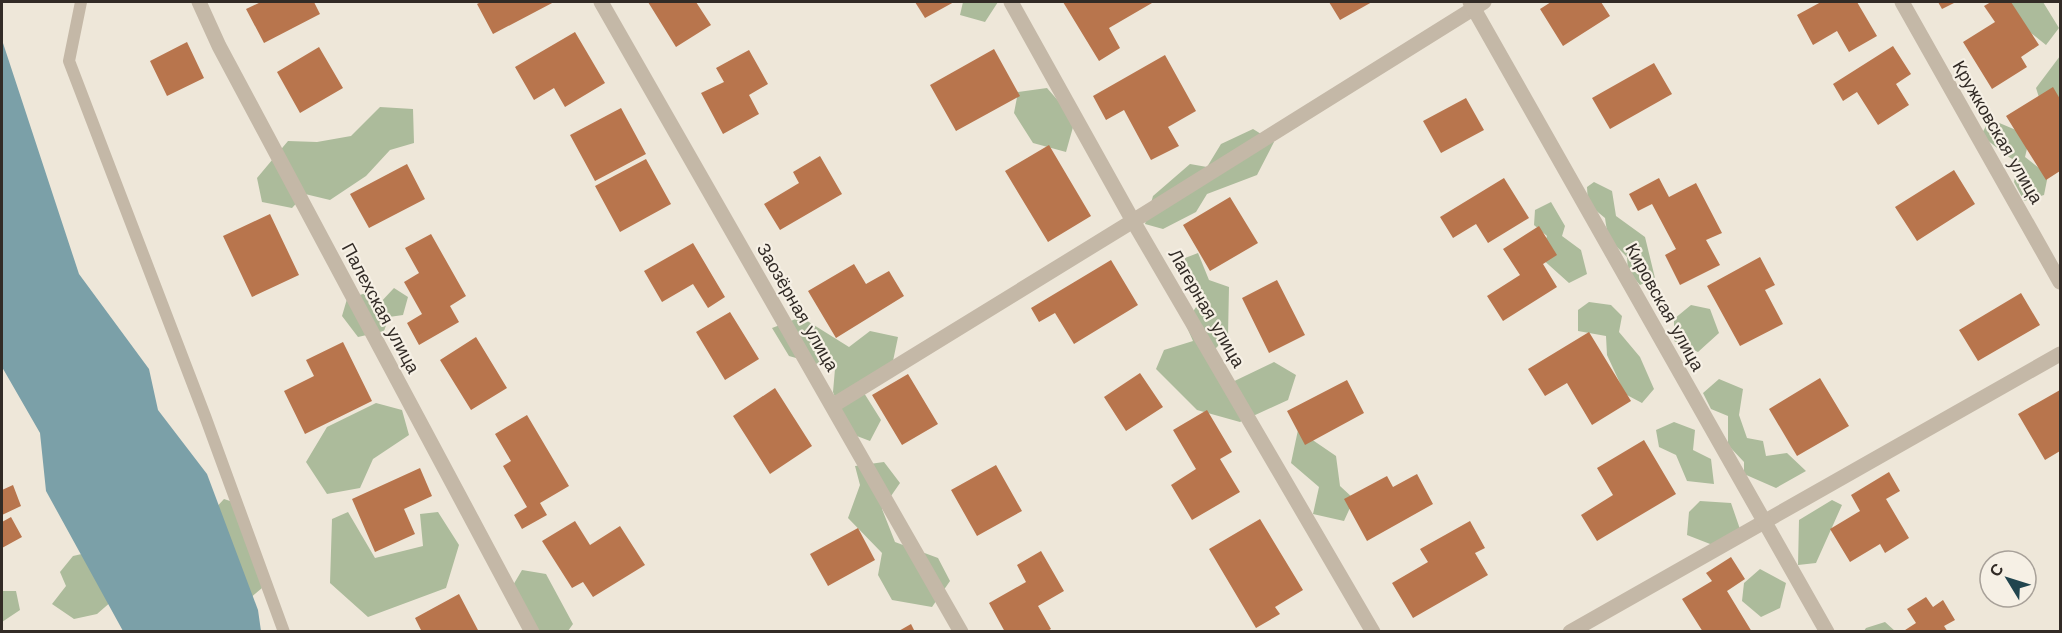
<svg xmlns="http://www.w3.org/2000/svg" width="2062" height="633" font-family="'Work Sans',sans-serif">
<rect width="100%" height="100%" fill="#eee7d9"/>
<path fill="#acbb9b" d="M963 2H998L985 22 960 15Z
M1996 2H2043L2059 28 2046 45 2002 10Z
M2060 56V129L2045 116 2036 88Z
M1047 88 1075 120 1066 152 1033 143 1014 113 1018 92Z
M380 107 413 109 414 143 390 150 366 176 330 200 305 194 292 208 262 202 257 178 288 141 317 142 351 136Z
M1990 119 2030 136 2025 157 2048 175 2044 195 2024 201 2014 182 2018 162 2007 156 1981 135Z
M1253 129 1274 142 1257 175 1207 194 1196 212 1163 229 1145 224 1153 196 1190 164 1207 167 1221 144Z
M1594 182 1612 191 1616 216 1645 237 1655 278 1640 285 1628 271 1627 257 1608 238 1605 218 1588 204 1587 187Z
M1551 202 1565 226 1562 236 1581 250 1587 274 1569 283 1540 257 1547 236 1534 225 1535 210Z
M1198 253 1209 280 1229 287 1228 336 1208 356 1222 387 1274 362 1296 375 1288 400 1240 422 1197 410 1156 369 1164 350 1193 341 1185 323 1201 300 1184 283 1185 258Z
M394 288 408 297 403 315 389 317 384 331 358 337 342 316 347 299 366 293 379 304Z
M1589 302 1611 305 1622 316 1619 332 1640 357 1654 389 1642 403 1625 394 1607 355 1606 336 1578 331V310Z
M1691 305 1710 309 1719 333 1698 352 1674 341V319Z
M801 317 849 347 870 331 898 337 893 361 859 385 881 420 870 441 849 433 833 392 835 369 789 356 772 328Z
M1719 379 1743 389 1739 415 1747 438 1763 441 1766 456 1787 453 1806 471 1776 488 1744 474V462L1728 445V416L1711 409 1703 393Z
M376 403 402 410 409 435 373 459 360 488 327 494 306 462 327 427Z
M1674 422 1695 430 1693 450 1711 459 1714 484 1687 481 1676 455 1659 447 1656 430Z
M1298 430 1336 456 1340 486 1354 499 1344 521 1313 514 1319 487 1291 463Z
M884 462 900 483 882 509 895 542 938 558 950 581 932 607 892 600 878 575 882 553 848 518 860 485 855 466Z
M224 499 242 505 262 588 249 599 212 512Z
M1832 500 1842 505 1816 563 1798 565 1799 520Z
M1700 501 1731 503 1741 532 1723 549 1687 535 1689 512Z
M348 512 375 558 423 546 420 514 438 512 459 545 446 588 368 617 330 583 332 519Z
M99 550 120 594 97 614 74 619 52 604 66 586 60 572 73 556Z
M1760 569 1786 583 1780 608 1761 617 1742 601 1744 583Z
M522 570 546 574 573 624 568 631H536L512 587Z
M2 591H16L20 610 2 622Z
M1885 622 1895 631H1864L1866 628Z"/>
<path fill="#7ba0a8" d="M2 40 79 274 149 369 158 410 207 474 258 610 261 631H123L46 491 40 433 2 367Z"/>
<path fill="#b8754d" d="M261 2H314L320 14 264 43 246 9Z
M481 2H554L493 34 477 4Z
M648 2H696L711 25 676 47Z
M915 2H954L925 18Z
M1063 2H1151L1152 3 1109 28 1120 48 1099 61Z
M1329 2H1372L1340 20Z
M1551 2H1601L1610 16 1563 46 1540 9Z
M1821 2H1857L1877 36 1849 52 1837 31 1813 45 1797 15Z
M1938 2H1956L1942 9Z
M1991 2H2011L2039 45 2021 57 2027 67 1992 89 1963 42 1995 22 1984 6Z
M575 32 605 83 565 107 554 88 534 100 515 67Z
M187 42 204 78 167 96 150 61Z
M1893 46 1911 74 1896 84 1909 105 1878 125 1857 92 1843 101 1833 84Z
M319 47 343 88 300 113 277 72Z
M994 49 1020 96 956 131 930 85Z
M749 50 768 84 749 95 759 114 723 134 701 93 724 82 716 68Z
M1165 55 1196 111 1168 127 1179 146 1151 160 1124 110 1106 120 1093 96Z
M1654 63 1672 94 1610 129 1592 98Z
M2053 87 2060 99V171L2046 180 2006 116Z
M1466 98 1484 130 1441 153 1423 121Z
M621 108 646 154 595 181 570 135Z
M1049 145 1091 216 1048 242 1005 171Z
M820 156 842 194 780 230 764 204 799 183 793 172Z
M646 159 671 204 620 232 595 186Z
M407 164 425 199 369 228 350 194Z
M1954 170 1975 204 1917 241 1895 207Z
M1504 178 1529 218 1488 243 1476 224 1453 238 1440 217Z
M1659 178 1669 197 1696 183 1722 233 1706 240 1720 265 1680 285 1665 255 1676 249 1652 204 1638 211 1629 194Z
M1230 197 1258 243 1210 271 1183 225Z
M270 214 299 275 252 297 223 236Z
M1539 226 1557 255 1543 264 1557 287 1503 321 1487 296 1520 275 1503 249Z
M431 234 466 296 450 306 459 322 419 345 407 323 422 314 404 282 419 273 405 248Z
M693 243 725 297 708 308 693 284 662 302 644 271Z
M1760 257 1775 285 1765 290 1783 324 1740 346 1707 286Z
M1111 260 1138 305 1074 344 1055 313 1039 322 1031 308Z
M854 264 866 284 889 271 904 296 836 338 808 291Z
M1277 280 1305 335 1269 353 1242 298Z
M2021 293 2040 325 1978 361 1959 330Z
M730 312 759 359 725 380 696 332Z
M1589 332 1631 401 1592 425 1567 383 1545 396 1528 369Z
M476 337 507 388 471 410 440 360Z
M343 342 372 401 305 434 284 391 314 376 306 360Z
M1140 373 1163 407 1126 431 1104 397Z
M908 374 938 424 902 445 872 395Z
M1820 378 1849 426 1797 456 1769 409Z
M1347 380 1364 413 1305 445 1287 411Z
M775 388 812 446 770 474 733 416Z
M2060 390V451L2045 460 2018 414Z
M1207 410 1232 452 1220 459 1240 492 1192 520 1171 485 1196 469 1173 430Z
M527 415 569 486 540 503 547 515 522 529 514 515 527 507 503 466 511 461 495 434Z
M1644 440 1676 494 1597 541 1581 515 1613 495 1597 468Z
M996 465 1022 511 977 536 951 490Z
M420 468 432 496 404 509 415 534 375 552 352 499Z
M1889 472 1900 491 1886 499 1909 538 1885 553 1880 544 1850 562 1830 529 1860 511 1851 495Z
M1417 474 1433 504 1367 541 1344 499 1387 476 1393 487Z
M13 485 21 506 2 515V490Z
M11 517 22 537 2 548V522Z
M1260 519 1303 590 1275 607 1280 614 1256 628 1209 549Z
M575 521 590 545 620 526 645 565 593 597 583 582 572 588 542 541Z
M1470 521 1485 548 1475 553 1488 575 1413 618 1392 583 1428 562 1420 549Z
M858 528 875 560 828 586 810 554Z
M1041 551 1064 591 1038 606 1051 629 1046 632H1005L989 603 1026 582 1017 565Z
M1731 557 1745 579 1727 591 1752 632H1703L1682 599 1712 581 1706 573Z
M459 594 479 632H422L415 618Z
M1926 597 1933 607 1943 600 1955 620 1944 626 1948 632H1902L1916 623 1907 609Z
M911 624 915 632H897Z"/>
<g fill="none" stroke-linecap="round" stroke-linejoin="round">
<path stroke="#c4b8a7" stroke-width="12" d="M81 2 69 61 205 416 284 632"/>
<path stroke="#c4b8a7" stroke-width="15" d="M199 2 219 46 532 632
M601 2 961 632
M1011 2 1133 221 1373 632
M1902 2 2060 282
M832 406 1133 221 1484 2
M1570 632 2060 354"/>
<path stroke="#c4b8a7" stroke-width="15" d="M1470 2 1827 632"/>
</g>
<g text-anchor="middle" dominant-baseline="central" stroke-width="4.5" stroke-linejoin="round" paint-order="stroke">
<g font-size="18" fill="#322b26" stroke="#f6f0e5">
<text transform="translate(1998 132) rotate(60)">Кружковская улица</text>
<text transform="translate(798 307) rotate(60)">Заозёрная улица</text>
<text transform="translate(1665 307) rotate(61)">Кировская улица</text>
<text transform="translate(381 308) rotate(62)">Палехская улица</text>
<text transform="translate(1207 308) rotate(60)">Лагерная улица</text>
</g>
</g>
<rect width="2062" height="633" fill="none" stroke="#322b26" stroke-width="6"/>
<g transform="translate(2008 579) rotate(308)"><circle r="28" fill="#f6f0e5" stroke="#a8a199" stroke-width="1.5"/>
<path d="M0-4.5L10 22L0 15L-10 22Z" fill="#21454e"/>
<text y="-9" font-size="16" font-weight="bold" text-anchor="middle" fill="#322b26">С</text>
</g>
</svg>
